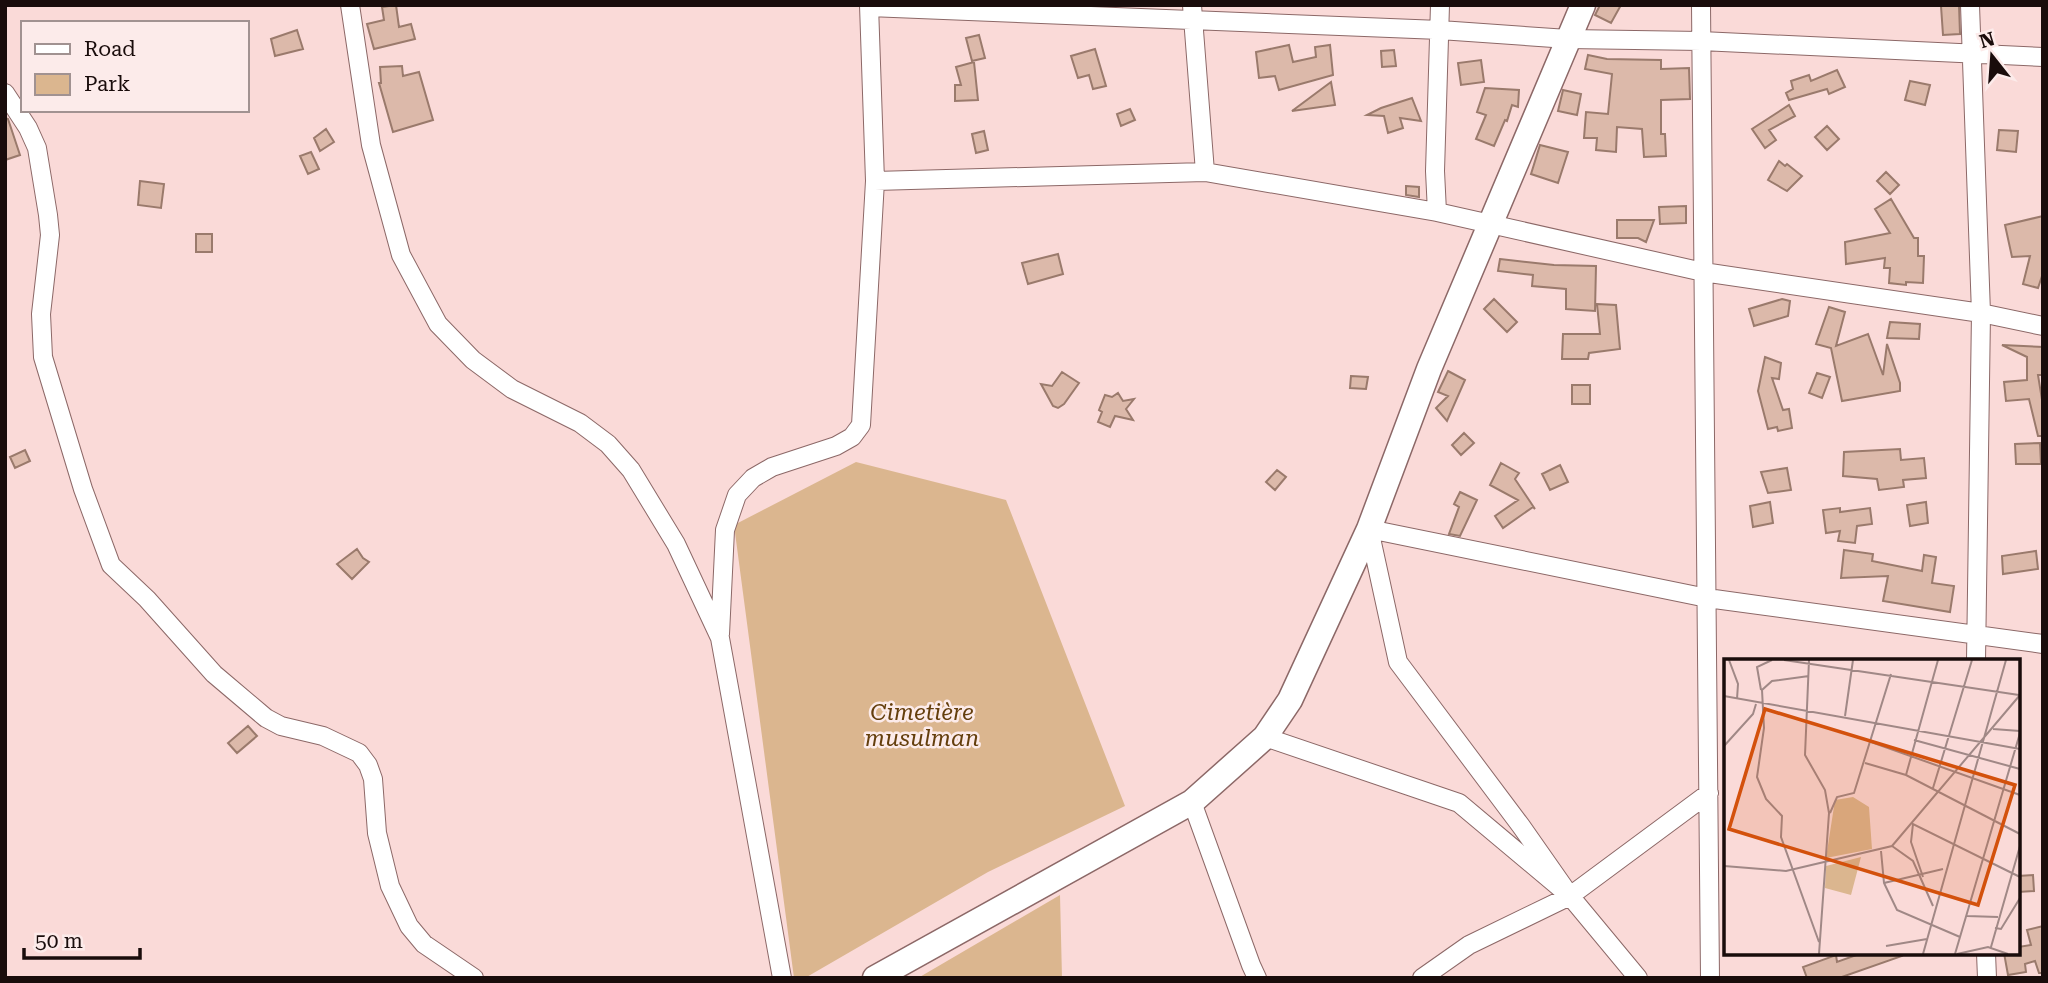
<svg xmlns="http://www.w3.org/2000/svg" width="2048" height="983" font-family="'Roboto Serif',serif">
<rect width="100%" height="100%" fill="#fadad8"/>
<path fill="#dbb68f" d="M856 462 1006 500 1125 806 988 872 805 978H794L734 525Z
M1060 895 1062 978H918Z"/>
<path fill="#dcb9aa" stroke="#9a7a6c" stroke-width="2" d="M396 5 399 27 411 24 415 39 374 49 367 24 384 20 382 7Z
M1600 5H1621L1611 23 1595 15Z
M1959 5 1960 34 1943 35 1941 6Z
M297 30 303 49 275 56 271 39Z
M979 35 985 58 972 61 966 38Z
M1289 45 1293 62 1316 57 1315 47 1330 45 1333 75 1279 90 1275 76 1259 78 1256 52Z
M1095 49 1106 86 1093 89 1089 75 1078 78 1071 56Z
M1394 50 1396 66 1382 67 1381 51Z
M1588 55 1607 59 1661 60V69L1689 68 1690 99 1661 100V134H1665L1666 156 1644 157 1642 129 1617 127 1616 152 1596 150 1597 138H1584L1586 112 1608 114 1612 74 1585 69Z
M1481 60 1484 82 1461 85 1458 63Z
M974 62 978 100 955 101V85H961L956 67Z
M402 66 403 76 419 72 433 120 393 132 379 83H381L380 67Z
M1837 70 1845 87 1829 94 1827 89 1789 100 1786 93 1793 89 1791 81 1809 75 1811 81Z
M1910 81 1930 85 1925 105 1905 100Z
M1331 82 1335 105 1292 111Z
M1485 88 1519 90 1518 107 1512 105 1507 121 1505 120 1494 146 1476 139 1486 115 1477 112Z
M1563 90 1581 94 1577 115 1558 111Z
M1412 98 1421 121 1400 118 1403 128 1388 133 1384 116 1367 115 1381 108Z
M1789 105 1795 116 1769 130 1776 140 1765 148 1752 129Z
M1130 109 1135 120 1121 126 1117 114Z
M5 118 8 119 20 155 5 160Z
M1827 126 1839 139 1827 150 1815 137Z
M326 129 334 142 320 151 314 138Z
M1999 130 2018 131 2016 152 1997 150Z
M984 131 988 150 976 153 972 134Z
M1540 145 1568 152 1558 183 1531 174Z
M311 152 319 169 308 174 300 156Z
M1779 161 1785 166 1787 164 1802 176 1787 191 1768 180Z
M1886 172 1899 185 1890 194 1877 181Z
M140 181 164 184 161 208 138 205Z
M1406 186 1419 187V197L1406 195Z
M1891 199 1914 238H1918V256H1924L1923 283 1906 282V285L1889 283 1890 268H1884L1885 258 1846 264 1845 242 1890 233 1875 209Z
M1686 206V223L1660 224 1659 207Z
M2043 216V273L2038 288 2023 284 2030 256 2012 257 2005 225Z
M1617 220H1654L1646 242 1638 238H1617Z
M196 234H212V252H196Z
M1058 254 1063 274 1028 284 1022 263Z
M1500 259 1554 265 1596 266 1595 311 1566 309V289L1532 286 1533 275 1498 271Z
M1494 299 1517 322 1507 332 1484 309Z
M1782 299 1790 301 1788 316 1754 326 1749 309Z
M1597 304 1616 305 1620 349 1589 353 1588 359H1562L1563 334H1600Z
M1829 307 1845 312 1836 346 1868 334 1883 375 1887 344 1900 383V391L1842 401 1831 348 1816 344Z
M1890 322 1920 324 1919 339 1887 338Z
M2002 345 2043 347V375H2038L2043 406V436H2038L2029 399 2006 401 2004 382 2027 380V357Z
M1765 357 1781 363 1779 379 1772 378 1783 410 1789 409 1792 428 1778 431 1777 427 1768 429 1758 391Z
M1448 371 1465 380 1447 421 1436 408 1448 396 1438 392Z
M1062 372 1079 383 1064 404 1058 408 1053 406 1041 384 1052 386Z
M1817 373 1830 377 1822 398 1809 393Z
M1351 376 1368 377 1366 389 1350 388Z
M1572 385H1590V404H1572Z
M1118 393 1123 401 1134 399 1126 409 1133 420 1115 416 1110 427 1098 422 1102 412 1099 410 1105 395 1112 397Z
M1464 433 1474 443 1461 455 1452 445Z
M2040 443 2041 464H2016L2015 444Z
M1900 449 1901 460 1924 458 1926 478 1903 480 1904 487 1879 490 1877 479 1843 476 1844 452Z
M25 450 30 461 15 468 10 457Z
M1501 463 1519 473 1515 479 1535 509 1533 507 1503 528 1495 516 1518 500 1490 485Z
M1560 465 1568 482 1550 490 1542 474Z
M1787 468 1791 490 1768 493 1761 472Z
M1277 470 1286 477 1275 490 1266 482Z
M1460 492 1477 500 1460 536 1449 534 1459 507 1454 504Z
M1770 502 1773 523 1753 527 1750 506Z
M1926 502 1928 523 1910 526 1907 505Z
M1840 508V512L1870 508 1872 524 1857 526 1855 543 1838 541 1840 531 1826 533 1823 510Z
M357 549 363 558 369 562 352 579 337 564Z
M1844 550 1873 554 1872 561 1922 571 1924 555 1936 557 1932 583 1954 586 1950 612 1883 601 1888 576 1841 578Z
M2036 551 2038 569 2003 574 2002 556Z
M248 726 257 736 237 753 228 743Z
M2033 875 2034 891 2018 892V876Z
M2043 926V973H2039L2035 961 2025 964 2026 972 2008 975 2004 953H2018V947L2031 945 2027 930Z
M1862 953H1901L1902 956 1839 978H1807L1803 967 1836 955 1837 962Z"/>
<g fill="none" stroke-linecap="round" stroke-linejoin="round">
<g stroke="#8c6867" stroke-width="20">
<path id="street" d="M350 5 371 145 401 255 438 324 473 360 512 389 580 423 608 444 631 470 676 544 720 638 782 978
M1192 5 1205 172
M1701 5 1710 978
M1970 5 1981 313 1976 661
M869 7 1440 30 1568 39 1701 41 2043 57
M5 93 28 128 37 148 48 215 50 235 41 314 43 357 83 489 111 565 147 599 214 674 266 718 281 726 323 736 359 753 368 765 373 779 377 833 390 886 409 926 424 944 474 978
M875 181 1205 172 1437 212 1703 272 1981 313 2043 326
M1437 212 1435 171 1440 5
M720 634 725 530 737 495 753 478 772 467 836 446 852 437 861 425 875 181 869 5
M1265 737 1459 803 1570 896 1638 978
M1192 802 1251 965 1257 978
M1570 896 1521 826 1398 662 1369 529 1707 598 2043 644
M1986 953 1987 978
M1422 978 1469 945 1570 896 1709 793"/>
</g>
<g stroke="#8c6867" stroke-width="27">
<path id="secondary" d="M875 978 1192 802 1265 737 1290 700 1369 529 1429 369 1583 5"/>
</g>
<use href="#street" stroke="#fff" stroke-width="18"/>
<use href="#secondary" stroke="#fff" stroke-width="24"/>
</g>
<g text-anchor="middle" dominant-baseline="central" stroke-width="5" stroke-linejoin="round" paint-order="stroke">
<g font-size="23" font-style="italic" fill="#643e0c" stroke="#fcebea">
<text x="922" y="712">Cimetière<tspan x="922" dy="26">musulman</tspan></text>
</g>
</g>
<g transform="translate(1724 659)">
<rect width="296" height="296" fill="#fadad8"/>
<path d="M129 138 145 148 148 190 102 199 111 141ZM137 198 127 236 101 229 102 207Z" fill="#dbb68f"/>
<path fill="none" stroke="#a08886" stroke-width="2" d="M5 1 14 25 13 40M60 1 295 36M85 1 81 96 101 131 105 154 95 295M85 17 48 22 38 31 40 69 33 118 42 140 58 157 57 178 95 283M37 31 33 8 48 1M0 37 296 90M121 57 129 1M269 70 296 72M190 81 296 110M147 83 296 136M0 87 29 55 32 45M141 104 182 116 296 175M182 116 214 1M209 129 248 1M106 154 113 138 130 134 167 15M168 187 189 202 209 247M157 192 160 224 173 251 236 278M0 207 62 212 168 187 296 36M199 218 187 183 189 165 296 218M160 224 219 210M243 257 274 258M271 269 277 270 296 239M162 287 203 280M267 288 296 187M199 295 282 1M231 295 296 74M233 295 264 288 284 295"/>
<path fill="#d3510c" fill-opacity="0.15" stroke="#d3510c" stroke-width="3.5" d="M41 50 291 126 254 246 5 170Z"/>
<rect width="296" height="296" fill="none" stroke="#190c0b" stroke-width="3.5"/>
</g>
<rect width="2048" height="983" fill="none" stroke="#190c0b" stroke-width="14"/>
<rect x="21" y="21" width="228" height="91" fill="#fcebea" stroke="#a19291" stroke-width="2"/>
<rect x="35" y="44" width="35" height="10" fill="#ffffff" stroke="#a19291" stroke-width="2"/>
<text x="84" y="56" font-size="21" fill="#190c0b">Road</text>
<rect x="35" y="74" width="35" height="21" fill="#dbb68f" stroke="#a19291" stroke-width="2"/>
<text x="84" y="91" font-size="21" fill="#190c0b">Park</text>
<g transform="translate(1992 56) rotate(343)" stroke="#fcebea" stroke-width="5" paint-order="stroke">
<path d="M0-5L12 26L0 18L-12 26Z" fill="#190c0b"/>
<text y="-10" font-size="19" font-weight="bold" text-anchor="middle" fill="#190c0b">N</text>
</g>
<path d="M24 948v10h116v-10" fill="none" stroke="#190c0b" stroke-width="3.5"/>
<text x="35" y="948" font-size="21" fill="#190c0b" stroke="#fcebea" stroke-width="5" paint-order="stroke">50 m</text>
</svg>
